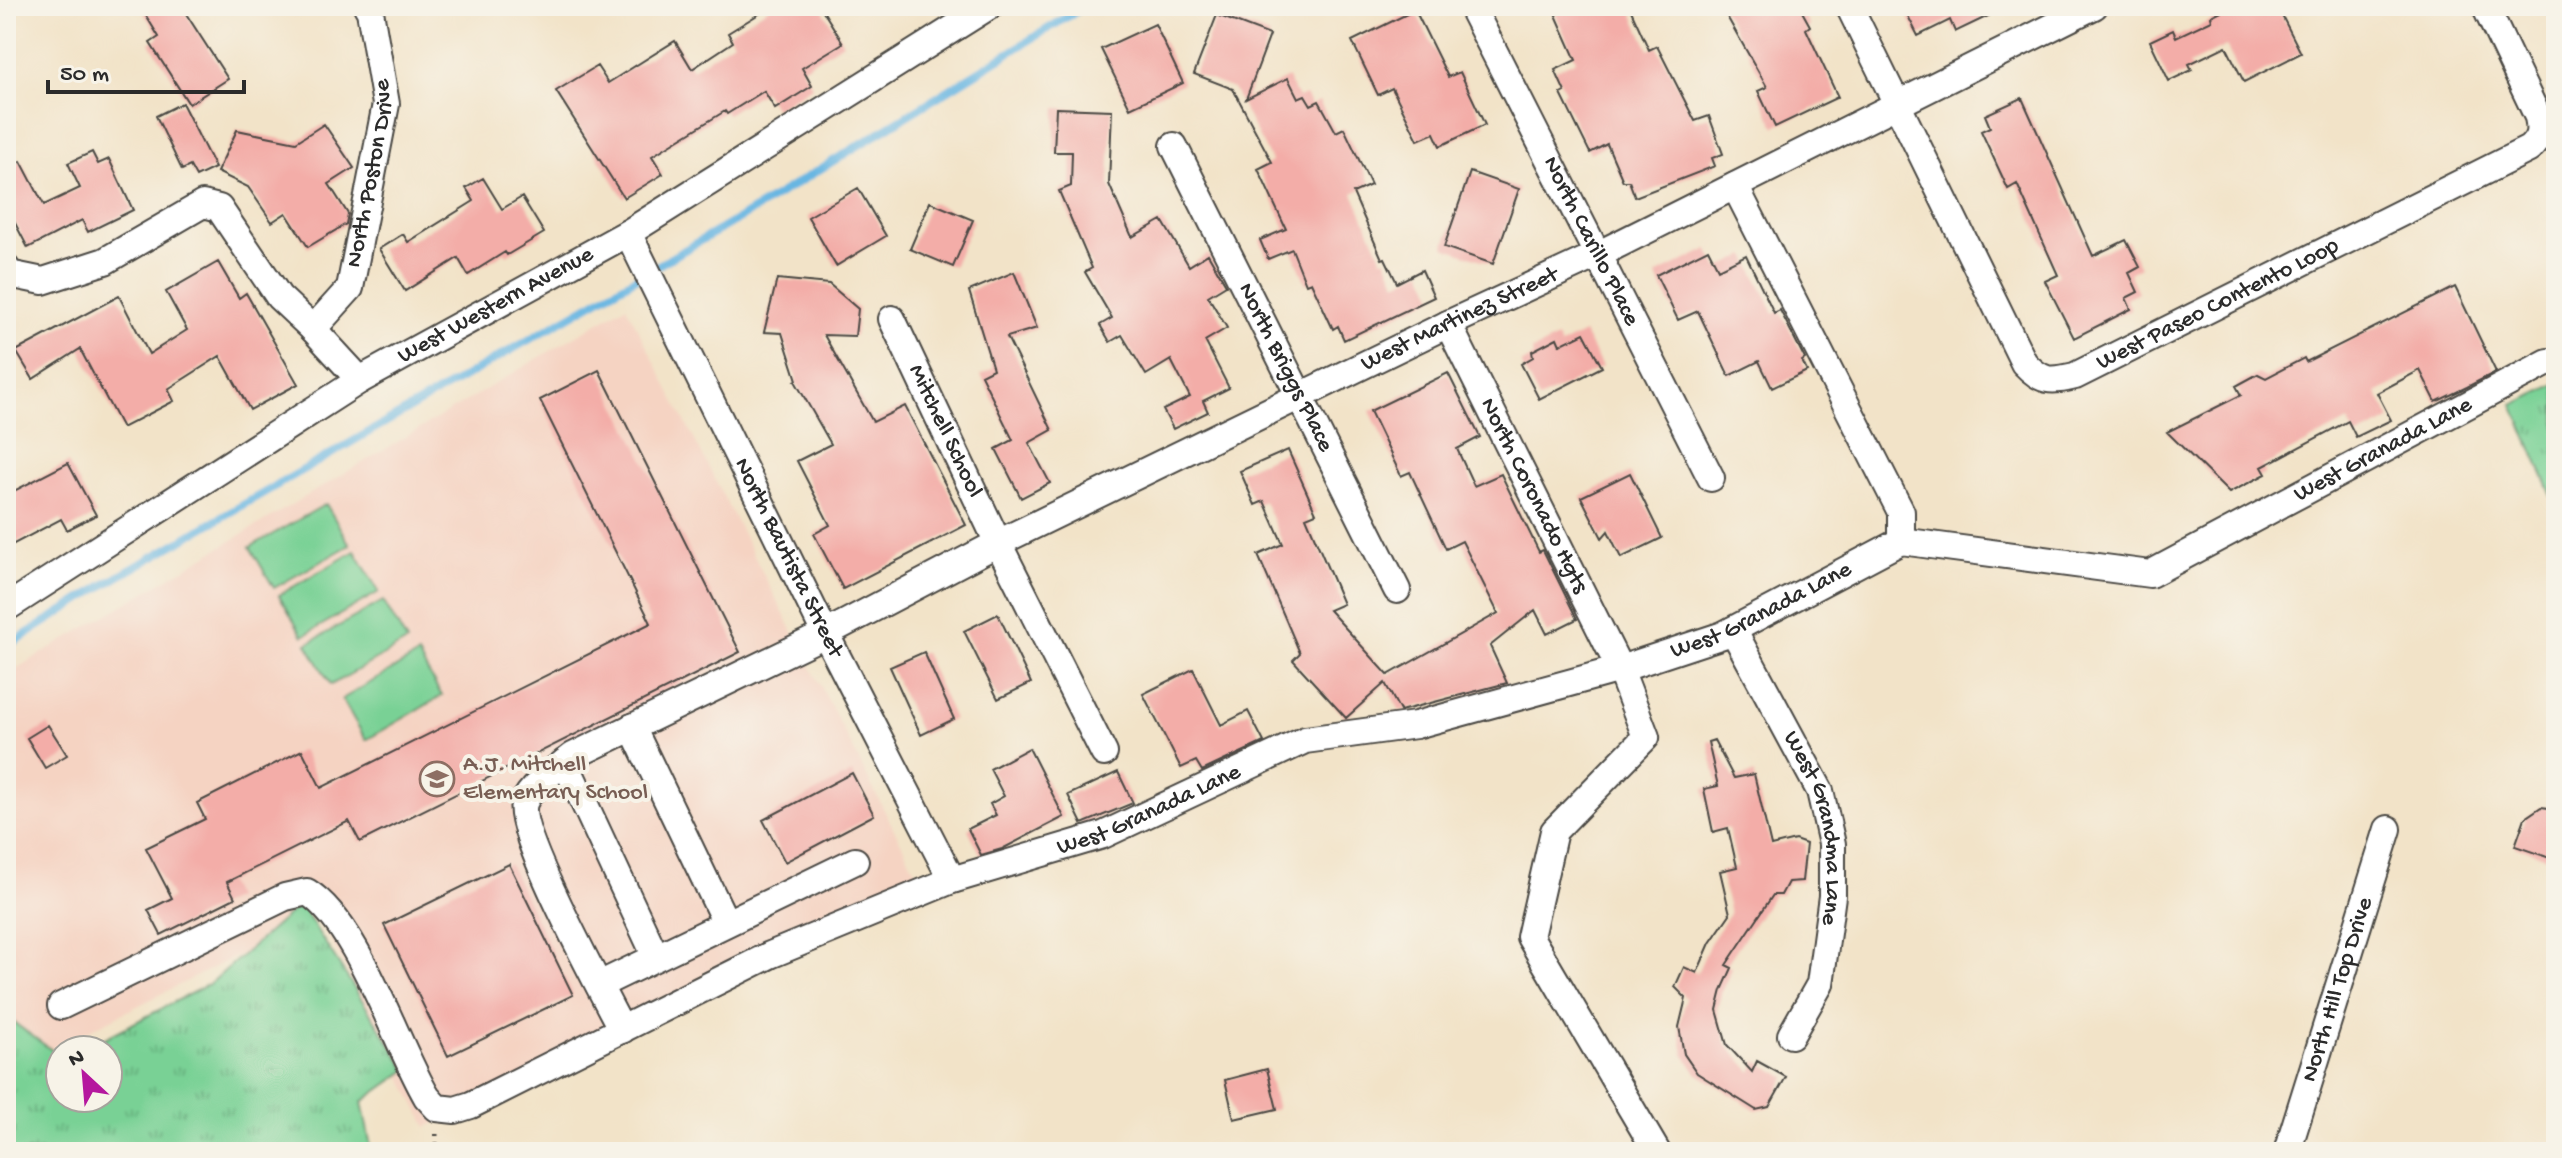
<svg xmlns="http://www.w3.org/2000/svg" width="2562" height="1158" font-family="'Gochi Hand',sans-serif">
<defs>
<pattern id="grass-tufts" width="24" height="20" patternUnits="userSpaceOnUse" patternTransform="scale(2)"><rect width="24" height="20" fill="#79d195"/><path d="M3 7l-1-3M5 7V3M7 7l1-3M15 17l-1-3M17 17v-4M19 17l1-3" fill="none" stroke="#63aa7a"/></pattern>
</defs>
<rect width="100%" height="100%" fill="#f7f3e8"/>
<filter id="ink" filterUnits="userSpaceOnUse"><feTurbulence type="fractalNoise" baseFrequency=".0125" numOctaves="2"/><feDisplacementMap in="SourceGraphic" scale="16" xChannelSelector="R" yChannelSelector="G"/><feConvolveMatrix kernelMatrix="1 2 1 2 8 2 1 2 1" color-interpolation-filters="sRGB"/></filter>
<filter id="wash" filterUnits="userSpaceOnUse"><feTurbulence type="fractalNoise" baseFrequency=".006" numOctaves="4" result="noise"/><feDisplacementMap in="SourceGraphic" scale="32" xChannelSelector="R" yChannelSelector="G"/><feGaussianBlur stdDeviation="1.8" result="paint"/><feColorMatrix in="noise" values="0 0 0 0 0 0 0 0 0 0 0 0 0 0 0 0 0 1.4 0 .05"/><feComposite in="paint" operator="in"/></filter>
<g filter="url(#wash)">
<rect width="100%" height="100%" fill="#f2e3c8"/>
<path fill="#f5d3c2" d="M626 306 920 880 427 1127 318 915 6 1072V679L19 667Z"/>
<path fill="url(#grass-tufts)" stroke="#527e60" stroke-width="2" d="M2556 384V505L2513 405Z
M300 904 407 1070 362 1102 372 1152H6V1017L60 1056V1098H108V1050H82L211 983Z"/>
<path fill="#79d195" stroke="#527e60" stroke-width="2" d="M326 504 350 545 274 588 250 547Z
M355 551 379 592 303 636 279 595Z
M383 601 407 642 331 685 307 644Z
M418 655 442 696 366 740 342 699Z"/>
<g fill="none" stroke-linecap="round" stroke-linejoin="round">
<path stroke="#68b6e2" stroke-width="8" d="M6 647 104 585 752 211 1085 6"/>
</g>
<g id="blocks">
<path fill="#f3ada8" d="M140 6H181L228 79 189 104 150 43 159 37Z
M772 6H820L843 43 802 68 812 86 775 109 764 91 727 114 725 111 652 156 663 174 624 198 556 91 597 66 608 83 675 41 692 69 733 42 728 33Z
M1552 6H1629L1649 50 1657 46 1695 121 1709 116 1723 154 1712 158 1715 166 1635 197 1629 181H1623L1607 144 1590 153 1561 94 1565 92 1555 70 1576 60Z
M1721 6H1799L1810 26 1806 29 1838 97 1775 127 1758 91 1767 87Z
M1903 6H2009L1955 32 1950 20 1918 36Z
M2231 6H2277L2301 53 2244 82 2226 46 2189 64 2192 70 2169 81 2150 41 2173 30 2176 37 2212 20 2211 16Z
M1415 10 1448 77 1460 72 1485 125 1440 146 1434 133 1418 140 1392 88 1378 95 1352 41Z
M1217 15 1270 35 1246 99 1288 78 1298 98 1305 95 1311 105 1319 101 1336 132 1344 128 1371 185 1353 193 1382 259 1385 258 1397 283 1422 270 1434 297 1344 340 1338 326 1333 329 1311 282 1306 284 1292 249 1268 259 1260 240 1286 229 1258 169 1272 162 1233 89 1194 74Z
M1155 24 1183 83 1130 108 1101 49Z
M2022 98 2093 256 2126 240 2140 267 2129 273 2138 292 2126 298 2131 309 2074 338 2045 281 2058 275 2017 184 2008 189 1981 131 1990 127 1985 115Z
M182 103 215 168 196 177 190 166 182 170 156 116Z
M1056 108 1112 110 1109 184 1132 237 1162 220 1189 266 1208 254 1226 285 1208 296 1227 328 1205 341 1229 388 1203 401 1208 412 1173 429 1163 410 1190 397 1171 360 1146 375 1122 335 1110 342 1100 325 1112 318 1085 272 1092 268 1059 191 1071 186 1072 152H1054Z
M324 124 354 168 329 184 348 214 346 224 308 247 286 213 272 222 248 187 217 172 237 130 296 142Z
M92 152 98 164 109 159 133 210 88 232 82 220 28 248 6 206V169L21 161 44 205 80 188 68 163Z
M1470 172 1519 189 1493 264 1444 247Z
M483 178 502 209 522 197 544 233 507 255 505 252 468 275 458 258 405 291 379 249 403 234 408 242 474 201 466 188Z
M858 188 886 236 836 266 808 217Z
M930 202 973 220 953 267 910 249Z
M1708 249 1718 269 1746 255 1774 313 1780 310 1805 359 1802 361 1807 371 1772 388 1759 361 1729 376 1698 311 1678 320 1656 275Z
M218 262 239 298 246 293 298 384 250 410 220 356 168 389 174 401 122 428 80 349 33 379 16 351 119 296 149 354 187 330 166 292Z
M1014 272 1037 328 1007 337 1052 430 1029 443 1050 483 1021 498 996 449 1013 440 981 375 993 369 969 291Z
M777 279 829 284 858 309 855 336 824 335 873 422 905 406 966 525 843 589 814 534 830 525 797 461 831 444 795 381 797 380 782 333 764 332Z
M2455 287 2496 372 2467 387 2436 402 2420 370 2377 393 2391 420 2356 437 2348 421 2262 467 2266 474 2229 493 2167 432 2241 395 2236 386 2258 374 2266 378 2304 358 2306 362Z
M1584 333 1602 367 1539 399 1521 364 1533 357 1532 351 1557 338 1560 345Z
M599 370 740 652 360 842 349 821 227 882 235 898 161 935 148 910 172 898 146 848 205 819 197 803 302 750 321 788 651 623 540 400Z
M1448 373 1480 437 1457 449 1474 486 1501 474 1539 552 1543 550 1577 619 1547 634 1535 610 1490 646 1507 683 1400 711 1385 683 1346 718 1293 660 1300 653 1258 555 1283 544 1264 501 1255 505 1240 471 1288 450 1316 513 1306 517 1343 604 1329 610 1388 675 1498 613 1462 541 1446 549 1410 472 1401 476 1370 411Z
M68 463 96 515 67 530 61 519 12 545 6 534V495Z
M1630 473 1662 538 1621 558 1608 531 1602 538 1581 497Z
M998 614 1031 683 998 699 964 631Z
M924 652 954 719 921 735 890 667Z
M1193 669 1221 725 1248 711 1264 742 1202 771 1196 761 1181 768 1143 694Z
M48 725 67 755 45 768 27 738Z
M1714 740 1734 778 1754 774 1771 846 1795 840 1806 844 1802 881 1788 882 1781 895H1773L1726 965 1732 968 1722 990 1717 1010 1727 1045 1752 1072 1757 1061 1786 1077 1769 1107 1756 1110 1697 1073 1684 1054 1679 1027 1686 998 1675 987 1684 967 1697 973 1710 943 1730 914 1720 871 1737 867 1728 828 1713 832 1704 789 1718 786 1708 742Z
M1029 748 1064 817 1002 849 981 855 968 829 996 815 990 804 1004 796 990 769Z
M1118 772 1133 803 1082 824 1068 795Z
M852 773 874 815 785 862 763 820Z
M2541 807 2556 809V860L2515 846 2525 818Z
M509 864 573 995 448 1056 384 925Z
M1267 1069 1277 1109 1234 1119 1225 1080Z"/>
</g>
</g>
<g filter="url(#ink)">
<use href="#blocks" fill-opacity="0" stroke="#494743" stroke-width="2"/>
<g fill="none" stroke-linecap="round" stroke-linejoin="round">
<g stroke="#494743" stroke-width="30">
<g id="minor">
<path id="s1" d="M1471 6 1711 478"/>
<path id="s2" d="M1849 6 2024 363C2042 382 2050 382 2075 376L2529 149C2540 138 2541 132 2538 117L2485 6"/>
<path id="s3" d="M1174 146 1397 590"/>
<path d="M1735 186 1901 512V541"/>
<path id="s4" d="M628 233 825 633 952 880"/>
<path d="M6 268 9 274 43 281 105 261 203 204 219 208 279 297 313 329 360 380"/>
<path id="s5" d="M892 319 998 543 1104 753"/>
<path id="s6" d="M1448 324 1620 669 1646 737 1554 831 1530 937 1657 1152"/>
<path id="s7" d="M313 329 350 288 386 104 370 11 367 6"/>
<path id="s8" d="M6 608 360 380 628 233 989 6"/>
<path id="s9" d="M1733 630 1820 791 1832 844V896L1820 984 1791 1035"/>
<path d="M632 727 726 923"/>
<path d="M565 762 656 957"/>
<path d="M599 985 855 861"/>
<path id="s10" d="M61 1006 285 897 307 892C358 923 395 1043 427 1097L437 1108 455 1110 471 1105 770 955 952 880 1103 835 1305 740 1416 725 1620 669 1723 635 1901 541 2150 574 2548 362"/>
<path id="s11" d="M622 1030C604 995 515 832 524 803 530 786 559 767 573 756L819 637 998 543 1448 324 1597 255 2094 6"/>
<path id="s12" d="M2287 1152 2388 829"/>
</g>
</g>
<path stroke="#494743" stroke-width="5" stroke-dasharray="2 6" stroke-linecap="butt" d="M436 1152V1133"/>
<use href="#minor" stroke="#fff" stroke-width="26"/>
</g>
</g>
<defs>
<g id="school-ring" transform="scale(1.8)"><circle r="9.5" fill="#f7f3e8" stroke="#8d6e63" stroke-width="1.5"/><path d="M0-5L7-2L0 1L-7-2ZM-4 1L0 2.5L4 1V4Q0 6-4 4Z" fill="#8d6e63"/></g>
</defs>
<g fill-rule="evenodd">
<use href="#school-ring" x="437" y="779"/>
</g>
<g text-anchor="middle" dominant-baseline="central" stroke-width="8" stroke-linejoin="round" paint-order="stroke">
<g font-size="24" fill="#2b2b2b" stroke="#f7f3e8">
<text stroke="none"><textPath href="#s7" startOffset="172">North Poston Drive</textPath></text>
<text stroke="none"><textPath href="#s1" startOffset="264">North Carillo Place</textPath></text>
<text stroke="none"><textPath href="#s2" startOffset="614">West Paseo Contento Loop</textPath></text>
<text stroke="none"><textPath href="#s8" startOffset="576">West Western Avenue</textPath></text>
<text stroke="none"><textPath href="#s11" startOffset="1306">West Martinez Street</textPath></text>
<text stroke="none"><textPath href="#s3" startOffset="248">North Briggs Place</textPath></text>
<text stroke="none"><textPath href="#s5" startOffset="124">Mitchell School</textPath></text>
<text stroke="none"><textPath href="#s10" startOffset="2622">West Granada Lane</textPath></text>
<text stroke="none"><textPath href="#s6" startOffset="192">North Coronado Hgts</textPath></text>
<text stroke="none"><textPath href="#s4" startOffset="362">North Bautista Street</textPath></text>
<text stroke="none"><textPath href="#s10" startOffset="1950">West Granada Lane</textPath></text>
<text stroke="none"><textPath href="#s10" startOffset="1302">West Granada Lane</textPath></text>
<text stroke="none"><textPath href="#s9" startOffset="218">West Grandma Lane</textPath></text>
<text stroke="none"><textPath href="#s12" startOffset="170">North Hill Top Drive</textPath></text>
</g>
<g font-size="24" fill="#785e54" stroke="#f7f3e8" text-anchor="start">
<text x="463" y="765">A.J. Mitchell<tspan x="463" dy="28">Elementary School</tspan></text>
</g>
</g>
<rect width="2562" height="1158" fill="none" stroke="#f7f3e8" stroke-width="32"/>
<g transform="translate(84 1074) rotate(334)"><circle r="38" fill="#f7f3e8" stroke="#a5a39c" stroke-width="2"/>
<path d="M0-6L14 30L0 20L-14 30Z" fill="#b5179e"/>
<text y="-12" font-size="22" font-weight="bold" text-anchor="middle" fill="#2b2b2b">N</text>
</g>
<path d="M48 80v12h196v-12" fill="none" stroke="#2b2b2b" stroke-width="4"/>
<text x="60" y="80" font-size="24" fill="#2b2b2b" stroke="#f7f3e8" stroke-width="6" paint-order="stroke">50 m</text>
</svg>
